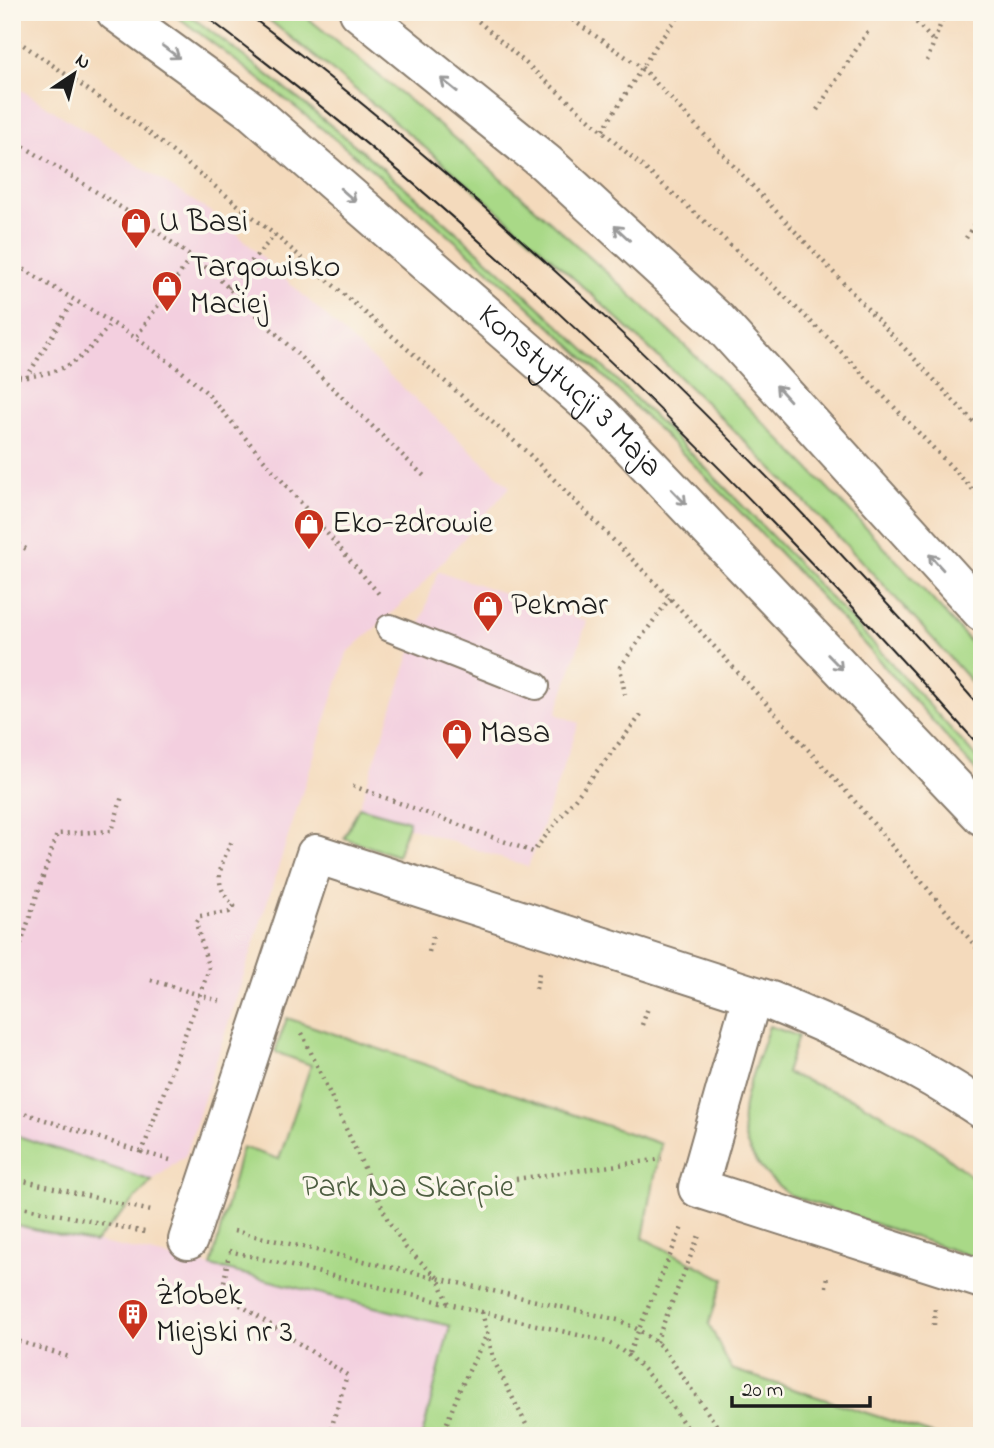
<svg xmlns="http://www.w3.org/2000/svg" width="994" height="1448" font-family="'Indie Flower',sans-serif">
<rect width="100%" height="100%" fill="#fbf7ec"/>
<filter id="ink" filterUnits="userSpaceOnUse"><feTurbulence type="fractalNoise" baseFrequency=".0143" numOctaves="2"/><feDisplacementMap in="SourceGraphic" scale="14" xChannelSelector="R" yChannelSelector="G"/><feConvolveMatrix kernelMatrix="1 2 1 2 8 2 1 2 1" color-interpolation-filters="sRGB"/></filter>
<filter id="wash" filterUnits="userSpaceOnUse"><feTurbulence type="fractalNoise" baseFrequency=".00686" numOctaves="4" result="noise"/><feDisplacementMap in="SourceGraphic" scale="28" xChannelSelector="R" yChannelSelector="G"/><feGaussianBlur stdDeviation="1.57" result="paint"/><feColorMatrix in="noise" values="0 0 0 0 0 0 0 0 0 0 0 0 0 0 0 0 0 1.4 0 .05"/><feComposite in="paint" operator="in"/></filter>
<g filter="url(#wash)">
<rect width="100%" height="100%" fill="#f4dabc"/>
<path fill="#f3cfdf" d="M12 84 220 218 510 487 417 590 347 653 186 1155 152 1181 12 1134Z
M438 571 587 621 556 714 579 723 528 867 358 810Z
M12 1224 211 1266 450 1326 422 1436H12Z"/>
<path fill="#a9d987" stroke="#627a52" stroke-width="2" d="M171 12H185C480 230 739 490 982 764V778C740 494 471 233 171 12Z
M259 12H300C545 205 775 420 982 655V694C763 444 520 217 259 12Z
M359 807 409 821 397 856 344 838Z
M287 1018 661 1144 643 1238 724 1279 709 1324 731 1369 938 1436H422L450 1326 211 1266 242 1147 279 1159 311 1065 275 1052Z
M769 1026 798 1036 786 1073 858 1101 926 1140 982 1185V1260L790 1195C716 1139 745 1100 769 1026Z
M12 1134 152 1181 94 1243 12 1224Z"/>
</g>
<g filter="url(#ink)">
<g fill="none" stroke-linecap="round" stroke-linejoin="round">
<g stroke="#887b6c" stroke-width="30">
<path id="service" d="M390 628 536 686"/>
</g>
<g stroke="#887b6c" stroke-width="42">
<path id="minor" d="M752 996 698 1188 982 1279
M188 1240 316 854 771 1001C844 1031 917 1064 982 1109"/>
</g>
<g stroke="#887b6c" stroke-width="42">
<g id="tertiary">
<path id="s1" d="M116 12 252 111 601 415 982 816"/>
<path d="M359 12 546 163 718 321 982 612"/>
</g>
</g>
<path stroke="#887b6c" stroke-width="4.5" stroke-dasharray="2 5" stroke-linecap="butt" d="M468 12 722 237 828 338 982 499
M561 12 642 68 982 431
M907 12 935 43
M12 37 143 128 275 235 528 453 670 598 852 798 982 954
M927 61 945 12
M817 110 870 28
M603 130 657 44 682 12
M12 139 141 220 212 272 424 476
M966 238 982 211
M12 262C79 304 147 339 206 392L379 594
M228 288 275 235
M137 336 192 256
M12 376 27 377 73 301
M27 377C75 369 82 359 112 322
M12 541 28 550
M625 695 620 667 670 598
M353 786 533 852 642 714
M429 952 433 936
M12 971 57 834 112 831 122 796
M151 980 222 1002
M536 989 539 973
M642 1025 648 1008
M302 1033 388 1220 406 1248 438 1278 449 1304
M12 1109 142 1152
M170 1160 142 1152 209 969 196 923 200 916 229 912 234 906C211 884 220 866 232 841
M12 1178 151 1211
M516 1179 662 1159
M12 1205 145 1232
M234 1231 618 1320 639 1330 662 1347 724 1436
M229 1251 607 1342C647 1362 667 1400 692 1436
M228 1259 222 1293 347 1375 329 1436
M826 1287 827 1273
M482 1312 494 1361 532 1436
M934 1325 935 1307
M12 1339 72 1358
M656 1342 700 1233
M629 1353 682 1227
M442 1436 459 1391 487 1334"/>
<use href="#service" stroke="#fff" stroke-width="26"/>
<use href="#minor" stroke="#fff" stroke-width="38"/>
<use href="#tertiary" stroke="#fff" stroke-width="38"/>
<path stroke="#1c1c1c" stroke-width="2" d="M200 12C487 228 744 480 982 749
M245 12C516 216 758 456 982 709"/>
</g>
<defs><path id="oneway-shaft" d="M-6 0H5M1.5-3L5.5 0L1.5 3" fill="none" stroke-width="1.6" stroke-linecap="round" stroke-linejoin="round" transform="scale(1.75)"/></defs>
<g stroke="#999">
<use href="#oneway-shaft" transform="translate(171 52) rotate(36)"/>
<use href="#oneway-shaft" transform="translate(449 85) rotate(-141)"/>
<use href="#oneway-shaft" transform="translate(348 195) rotate(41)"/>
<use href="#oneway-shaft" transform="translate(622 233) rotate(-137)"/>
<use href="#oneway-shaft" transform="translate(783 393) rotate(-132)"/>
<use href="#oneway-shaft" transform="translate(679 497) rotate(46)"/>
<use href="#oneway-shaft" transform="translate(936 562) rotate(-132)"/>
<use href="#oneway-shaft" transform="translate(835 662) rotate(46)"/>
</g>
</g>
<defs>
<g id="shop-pin" transform="scale(1.575)"><path d="M0 17L-7.5 6A9.5 9.5 0 1 1 7.5 6Z" fill="#c8321e" stroke="#fbf7ec"/><path d="M-5-2.5h2.3a2.7 3.5 0 0 1 5.4 0H5L5.5 6h-11ZM-1.5-2.5h3a1.5 2.3 0 0 0-3 0Z" fill="#fff"/></g>
<g id="building-pin" transform="scale(1.575)"><path d="M0 17L-7.5 6A9.5 9.5 0 1 1 7.5 6Z" fill="#c8321e" stroke="#fbf7ec"/><path d="M-4-6H4V6H1V3H-1V6H-4ZM-2.5-4.3h1.7v1.8h-1.7ZM.8-4.3h1.7v1.8H.8ZM-2.5-1h1.7V.8h-1.7ZM.8-1h1.7V.8H.8Z" fill="#fff"/></g>
</defs>
<g fill-rule="evenodd">
<use href="#shop-pin" x="136" y="223"/>
<use href="#shop-pin" x="167" y="286"/>
<use href="#shop-pin" x="309" y="524"/>
<use href="#shop-pin" x="488" y="606"/>
<use href="#shop-pin" x="457" y="734"/>
<use href="#building-pin" x="133" y="1314"/>
</g>
<g text-anchor="middle" dominant-baseline="central" stroke-width="7" stroke-linejoin="round" paint-order="stroke">
<g font-size="32" fill="#1c1c1c" stroke="#fbf7ec" text-anchor="start">
<text x="159" y="223">U Basi</text>
<text x="190" y="268">Targowisko<tspan x="190" dy="37">Maciej</tspan></text>
<text x="332" y="524">Eko-zdrowie</text>
<text x="511" y="606">Pekmar</text>
<text x="480" y="734">Masa</text>
<text x="156" y="1296">Żłobek<tspan x="156" dy="37">Miejski nr 3</tspan></text>
</g>
<g font-size="32" fill="#1c1c1c" stroke="#fbf7ec">
<text stroke="none"><textPath href="#s1" startOffset="592">Konstytucji 3 Maja</textPath></text>
</g>
<g font-size="32" fill="#4d5e41" stroke="#fbf7ec">
<text x="408" y="1188">Park Na Skarpie</text>
</g>
</g>
<rect width="994" height="1448" fill="none" stroke="#fbf7ec" stroke-width="42"/>
<g transform="translate(74 74) rotate(35)" stroke="#fbf7ec" stroke-width="5" paint-order="stroke">
<path d="M0-5L12 26L0 18L-12 26Z" fill="#1c1c1c"/>
<text y="-10" font-size="19" font-weight="bold" text-anchor="middle" fill="#1c1c1c">N</text>
</g>
<path d="M732 1396v10h138v-10" fill="none" stroke="#1c1c1c" stroke-width="3.5"/>
<text x="742" y="1396" font-size="21" fill="#1c1c1c" stroke="#fbf7ec" stroke-width="5" paint-order="stroke">20 m</text>
</svg>
